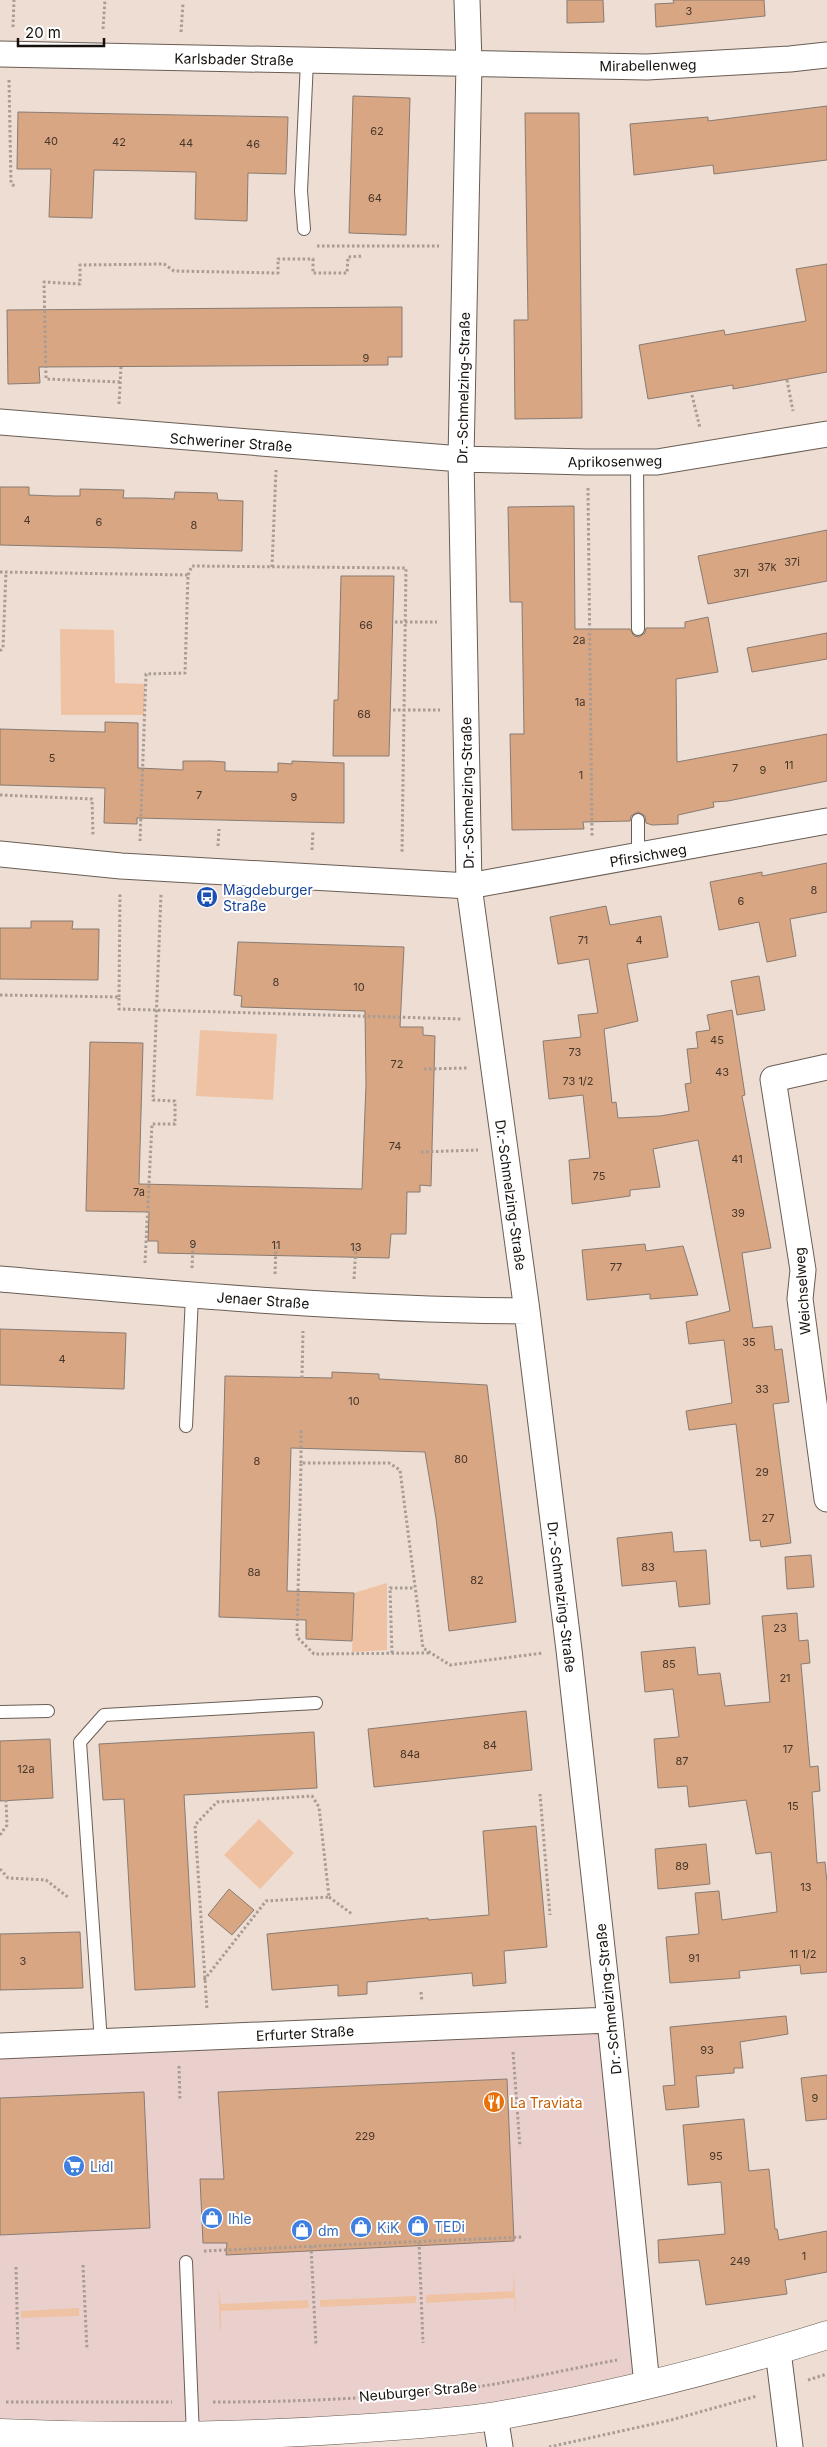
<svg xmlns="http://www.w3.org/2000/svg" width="827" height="2447" font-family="Inter,sans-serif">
<rect width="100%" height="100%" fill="#edddd3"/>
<path fill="#ead0cd" d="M610 2020 647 2385 495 2416 0 2433V2046Z"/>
<path fill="#efc2a3" d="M60 629 114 630 115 683 145 684 144 715H61Z
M200 1030 277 1034 273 1100 196 1096Z
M387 1583V1650L352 1652 354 1593Z
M259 1819 294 1853 260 1889 224 1855Z
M514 2271 516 2317 514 2298 426 2303V2295L513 2291Z
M218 2285 221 2304 308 2300 309 2308 221 2311V2330H220Z
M416 2296V2303L320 2307V2300Z
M79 2308V2316L21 2318V2311Z"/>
<path fill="#d8a682" stroke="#897b72" d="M567 0H603L604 22 567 23Z
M673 0H764L765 16 656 27 655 4 674 3Z
M353 96 410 98 406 235 349 233Z
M827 106V160L714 174 713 165 634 175 630 124 708 117V121Z
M18 112 288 117 286 174 248 173 247 221 195 219 196 172 152 171 94 170 92 218 49 217 51 169H17Z
M525 113H579L582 418 515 419 514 320H528Z
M827 264V372L733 389V385L648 399 639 345 724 330 725 335 806 321 796 269Z
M402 307V357H388V365L39 367 40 383 8 384 7 310Z
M0 487H29V495L55 496H80V489L124 490 123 498H146L174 499 175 492 217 493 218 500 243 501 242 551 0 545Z
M574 506 575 629H630L634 636 639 637 645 633 646 628H685V622L708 617 718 672 676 679 677 762 827 734V781L728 801 713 802 714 807 678 815V824L652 825 646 823 645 816 638 812 631 816 630 821 583 822 584 829 512 830 510 734H524L522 602H510L508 507Z
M827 530V581L708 604 698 556Z
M341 576H394L389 756H333L334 700H338Z
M827 633V659L752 672 747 648Z
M105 722 138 723V768L183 770V761H211L225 762V771L278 772V763L292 764V761L344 763V823L137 818V824L104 823 105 788 0 785V729L105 732Z
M827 863V912L790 919 796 956 767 962 759 922 719 930 710 882 762 872V876Z
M606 906 610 925 661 916 668 957 627 964 638 1021 604 1029 612 1103 616 1102 618 1118 660 1116 689 1111 685 1084 691 1083 687 1049 698 1048 696 1032 710 1030 707 1015 732 1010 745 1095 742 1096 771 1248 742 1253 753 1328 772 1326 775 1350 782 1349 789 1402 773 1404 791 1543 761 1547 760 1540 750 1541 736 1424 689 1430 686 1411 732 1403 724 1340 689 1344 686 1322 730 1311 698 1140 653 1149 660 1187 630 1190V1196L572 1204 569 1160 590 1158 583 1095 549 1099 543 1041 581 1037 578 1015 598 1013 589 959 558 964 550 917Z
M31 921H73L72 929H99L98 980 0 979V928H31Z
M238 942 404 947 400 1027H423V1035L435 1036 431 1186 420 1185V1192H407L406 1234H391L389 1258 158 1253V1241H148L149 1212 86 1211 90 1042 143 1043 139 1184 362 1189 366 1084 365 1011 241 1007 242 996 234 995Z
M759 976 765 1010 737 1015 731 981Z
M645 1244 646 1251 683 1246 698 1295 650 1299V1294L587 1300 582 1250Z
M0 1329 126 1333 124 1389 0 1385Z
M332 1372 379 1374V1379L487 1385 516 1622 449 1631 436 1518 425 1452 291 1448 287 1591 354 1593 352 1641 306 1639V1620L219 1617 225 1376 332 1378Z
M672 1532 674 1552 706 1550 710 1604 679 1607 676 1581 622 1586 617 1538Z
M811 1555 814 1587 787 1589 785 1557Z
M797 1613 799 1641 808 1640 810 1663 801 1664 810 1767 818 1766 819 1779 820 1791 812 1792 817 1863 825 1862 827 1883V1972L801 1974 800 1965 739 1971 740 1978 670 1983 666 1937 699 1934 695 1893 719 1891 722 1920 777 1912 771 1852 756 1854 746 1800 689 1807 687 1786 658 1788 654 1739 679 1737 673 1689 645 1692 641 1652 695 1647 698 1675 720 1673 725 1706 770 1702 762 1616Z
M526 1711 532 1770 374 1787 368 1729Z
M314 1732 317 1788 184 1795 195 1987 135 1990 124 1799 103 1800 99 1744Z
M50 1739 53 1798 0 1801V1741Z
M536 1826 547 1947 504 1951 506 1983 473 1986 472 1973 367 1982V1994L338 1996V1985L272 1990 267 1934 428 1918V1920L489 1915 483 1831Z
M706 1844 710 1884 658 1889 655 1849Z
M229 1889 254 1910 232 1935 208 1915Z
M80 1932 83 1988 0 1990V1934Z
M786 2016 788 2034 740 2042 743 2068H734V2073L696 2076 699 2107 666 2110 663 2086 675 2085 670 2027Z
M827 2075V2119L806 2121 801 2078Z
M507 2079 514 2241 226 2255 227 2243H203L200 2179H224L218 2092Z
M144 2092 150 2228 0 2235V2098Z
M744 2119 749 2171 769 2169 775 2229H777L779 2240 827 2231V2272L785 2280 787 2294 706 2305 699 2260 659 2263 658 2240 725 2234 721 2182 688 2185 683 2125Z"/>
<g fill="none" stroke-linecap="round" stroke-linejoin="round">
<g stroke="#6a5d54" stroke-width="14">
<path id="service" d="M304 229 301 191 307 61
M637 462 638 629
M638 820V857
M186 1426 192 1296
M0 1712 48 1711
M101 2042 80 1742 104 1715 316 1703
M186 2262 193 2436"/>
</g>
<g stroke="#6a5d54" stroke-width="27">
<path id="minor" d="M467 0 469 63 461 459 469 886 527 1311 569 1650 610 2020 647 2385
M0 54 647 67 790 59 827 55
M0 422 461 459 587 462H657L827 434
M0 854 121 866 469 886 827 821
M827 1067 773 1079 803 1270 800 1299 827 1499
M0 1279C175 1294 351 1310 527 1311
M0 2046 610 2020
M778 2351 790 2447
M495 2416 500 2447"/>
</g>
<g stroke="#6a5d54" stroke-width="29">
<path id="tertiary" d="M0 2433C118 2438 235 2437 353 2429 401 2426 449 2423 496 2416 608 2397 719 2369 827 2335"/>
</g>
<path stroke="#a89c94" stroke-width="3" stroke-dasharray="2.5 2.5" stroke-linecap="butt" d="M13 27 14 0
M103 29 105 0
M181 32 183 3
M9 80 11 183 16 188
M317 246H439
M787 380 793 411
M120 382 46 379 44 282 80 284V265L164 264 174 271 278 273V259H313V273H347L348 257 363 256
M692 395 700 428
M119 404 121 367
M588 488 592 836
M272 567 276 470
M0 572 188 575 185 673 146 674 140 841
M188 575 192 566 406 568 402 854
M395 622H437
M0 651 3 648 6 572
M393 710H440
M0 795 92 799 93 836
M218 846 219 829
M312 850 313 830
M0 995 119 997V1009L461 1019
M119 997 120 893
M424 1069 468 1068
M421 1152 478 1150
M145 1263 152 1124H175V1101L153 1100 161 894
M192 1268 193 1244
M275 1274 276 1245
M354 1279 356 1247
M302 1378 303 1331
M301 1463V1429
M392 1653 390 1588H414
M429 1653 314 1654 297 1637 301 1463H389L400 1470 423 1648 450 1665 543 1653
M540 1794 550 1915
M0 1835 7 1825 6 1800
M0 1869 8 1878 46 1880 69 1898
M329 1897 352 1914
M204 1980 266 1901 329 1897 319 1807 312 1796 217 1802 195 1825 207 2010
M421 1992 422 2002
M513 2052 520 2147
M179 2066 180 2101
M419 2242 423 2343
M311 2246 316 2346
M204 2251 523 2237
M83 2265 87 2350
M16 2267 18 2351
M808 2380 827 2374
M6 2402H172
M213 2402C289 2402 366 2399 441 2391 500 2386 558 2371 617 2360
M549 2447 671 2420 757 2396"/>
<use href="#service" stroke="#fff" stroke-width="12"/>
<use href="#minor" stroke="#fff" stroke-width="25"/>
<use href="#tertiary" stroke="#fff" stroke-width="28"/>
</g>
<defs>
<g id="bus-disc" transform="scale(1.125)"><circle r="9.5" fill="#1a4fb4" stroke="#fff"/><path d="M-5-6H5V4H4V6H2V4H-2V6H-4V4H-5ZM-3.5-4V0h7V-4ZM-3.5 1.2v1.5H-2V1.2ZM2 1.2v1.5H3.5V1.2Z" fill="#fff"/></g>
<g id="restaurant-disc" transform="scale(1.125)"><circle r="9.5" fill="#e8710a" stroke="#fff"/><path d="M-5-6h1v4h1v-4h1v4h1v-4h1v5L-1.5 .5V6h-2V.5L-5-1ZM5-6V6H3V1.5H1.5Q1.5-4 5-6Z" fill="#fff"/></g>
<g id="supermarket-disc" transform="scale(1.125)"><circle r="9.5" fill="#3f7fe0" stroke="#fff"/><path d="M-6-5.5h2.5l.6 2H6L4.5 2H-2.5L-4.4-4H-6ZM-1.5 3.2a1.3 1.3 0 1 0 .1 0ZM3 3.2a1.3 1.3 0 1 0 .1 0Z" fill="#fff"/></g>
<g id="shop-disc" transform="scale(1.125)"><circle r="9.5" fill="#3f7fe0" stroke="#fff"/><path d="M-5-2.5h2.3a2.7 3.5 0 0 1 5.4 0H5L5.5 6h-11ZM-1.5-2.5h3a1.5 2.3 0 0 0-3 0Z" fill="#fff"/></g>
</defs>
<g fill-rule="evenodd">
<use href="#bus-disc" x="207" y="897"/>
<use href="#restaurant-disc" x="494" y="2102"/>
<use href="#supermarket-disc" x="74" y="2166"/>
<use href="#shop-disc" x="212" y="2218"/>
<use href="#shop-disc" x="418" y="2226"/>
<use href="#shop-disc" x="361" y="2227"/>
<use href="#shop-disc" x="302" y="2230"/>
</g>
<g text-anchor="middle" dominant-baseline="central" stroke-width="4" stroke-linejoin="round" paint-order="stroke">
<g font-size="11" fill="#46362a">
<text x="689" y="11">3</text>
<text x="377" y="131">62</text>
<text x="51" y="141">40</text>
<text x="119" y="142">42</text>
<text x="186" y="143">44</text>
<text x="253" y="144">46</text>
<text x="375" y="198">64</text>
<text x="366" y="358">9</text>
<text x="27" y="520">4</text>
<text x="99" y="522">6</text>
<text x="194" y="525">8</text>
<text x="792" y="562">37i</text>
<text x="767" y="567">37k</text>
<text x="741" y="573">37l</text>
<text x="366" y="625">66</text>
<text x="579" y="640">2a</text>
<text x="580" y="702">1a</text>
<text x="364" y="714">68</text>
<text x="52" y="758">5</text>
<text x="789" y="765">11</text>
<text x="735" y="768">7</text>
<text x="763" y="770">9</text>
<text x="581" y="775">1</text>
<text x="199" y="795">7</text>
<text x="294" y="797">9</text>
<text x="814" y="890">8</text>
<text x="741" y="901">6</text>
<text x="583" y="940">71</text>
<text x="639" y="940">4</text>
<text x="276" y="982">8</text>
<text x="359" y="987">10</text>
<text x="717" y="1040">45</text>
<text x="575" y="1052">73</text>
<text x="397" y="1064">72</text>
<text x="722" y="1072">43</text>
<text x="578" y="1081">73 1/2</text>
<text x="395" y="1146">74</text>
<text x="737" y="1159">41</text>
<text x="599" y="1176">75</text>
<text x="139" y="1192">7a</text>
<text x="738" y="1213">39</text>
<text x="193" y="1244">9</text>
<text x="276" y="1245">11</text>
<text x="356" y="1247">13</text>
<text x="616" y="1267">77</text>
<text x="749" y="1342">35</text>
<text x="62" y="1359">4</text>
<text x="762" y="1389">33</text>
<text x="354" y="1401">10</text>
<text x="461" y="1459">80</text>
<text x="257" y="1461">8</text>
<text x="762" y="1472">29</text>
<text x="768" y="1518">27</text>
<text x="648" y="1567">83</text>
<text x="254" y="1572">8a</text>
<text x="477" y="1580">82</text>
<text x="780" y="1628">23</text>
<text x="669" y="1664">85</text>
<text x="785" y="1678">21</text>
<text x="490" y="1745">84</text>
<text x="788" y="1749">17</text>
<text x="410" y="1754">84a</text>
<text x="682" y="1761">87</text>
<text x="26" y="1769">12a</text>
<text x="793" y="1806">15</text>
<text x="682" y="1866">89</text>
<text x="806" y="1887">13</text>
<text x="803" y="1954">11 1/2</text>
<text x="694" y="1958">91</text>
<text x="23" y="1961">3</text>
<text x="707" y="2050">93</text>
<text x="815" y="2098">9</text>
<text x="365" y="2136">229</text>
<text x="716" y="2156">95</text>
<text x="804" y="2256">1</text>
<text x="740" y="2261">249</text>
</g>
<g font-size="14" fill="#16110d" stroke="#fff">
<text transform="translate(234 59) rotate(1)">Karlsbader Straße</text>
<text transform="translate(648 65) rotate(-1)">Mirabellenweg</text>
<text transform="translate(463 388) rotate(-89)">Dr.-Schmelzing-Straße</text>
<text transform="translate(231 442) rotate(4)">Schweriner Straße</text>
<text transform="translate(615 461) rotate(-1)">Aprikosenweg</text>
<text transform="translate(467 793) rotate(-91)">Dr.-Schmelzing-Straße</text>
<text transform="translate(648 855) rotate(-10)">Pfirsichweg</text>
<text transform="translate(511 1195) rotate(82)">Dr.-Schmelzing-Straße</text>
<text transform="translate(802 1291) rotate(-94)">Weichselweg</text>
<text transform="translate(263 1300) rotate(4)">Jenaer Straße</text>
<text transform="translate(562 1597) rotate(83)">Dr.-Schmelzing-Straße</text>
<text transform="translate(608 1999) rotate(-96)">Dr.-Schmelzing-Straße</text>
<text transform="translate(305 2033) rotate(-3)">Erfurter Straße</text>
<text transform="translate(418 2391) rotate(-5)">Neuburger Straße</text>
</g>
<g font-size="14" fill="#164399" stroke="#fff" text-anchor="start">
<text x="223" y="889">Magdeburger<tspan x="223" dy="16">Straße</tspan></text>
</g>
<g font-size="14" fill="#c56008" stroke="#fff" text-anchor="start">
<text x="510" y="2102">La Traviata</text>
</g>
<g font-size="14" fill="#366cbe" stroke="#fff" text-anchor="start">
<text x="90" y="2166">Lidl</text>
<text x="228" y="2218">Ihle</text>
<text x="434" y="2226">TEDi</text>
<text x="377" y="2227">KiK</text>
<text x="318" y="2230">dm</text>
</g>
</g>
<path d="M18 38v8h86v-8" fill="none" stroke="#16110d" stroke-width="2.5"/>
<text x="25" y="38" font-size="15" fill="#16110d" stroke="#ffffff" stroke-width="4" paint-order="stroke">20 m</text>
</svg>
